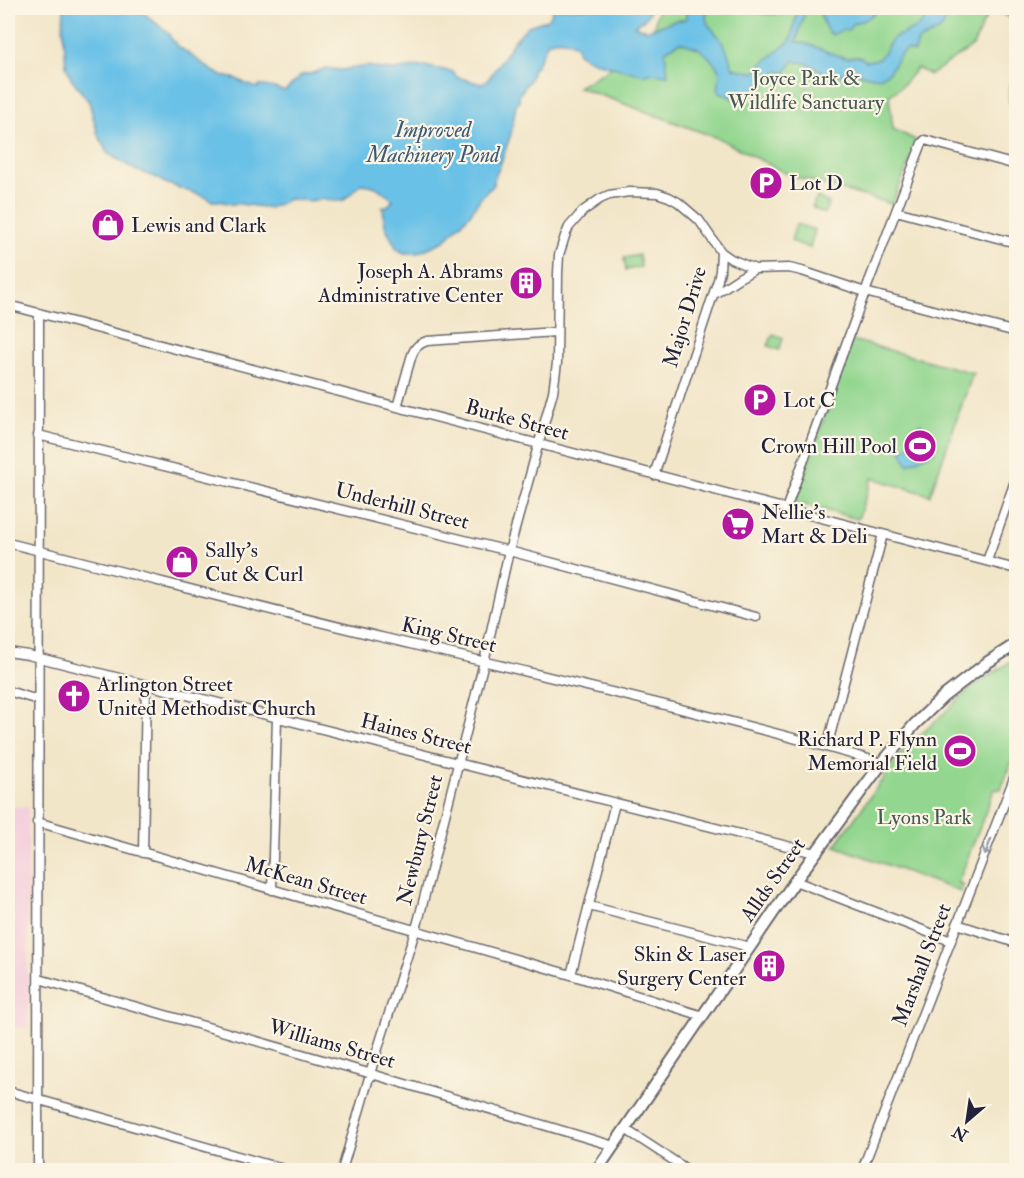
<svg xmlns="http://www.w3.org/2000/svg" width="1024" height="1178" font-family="'IM FELL Double Pica',serif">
<rect width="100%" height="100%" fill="#fcf5e5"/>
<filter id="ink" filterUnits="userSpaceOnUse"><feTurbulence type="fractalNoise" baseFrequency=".0167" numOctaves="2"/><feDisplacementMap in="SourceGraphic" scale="12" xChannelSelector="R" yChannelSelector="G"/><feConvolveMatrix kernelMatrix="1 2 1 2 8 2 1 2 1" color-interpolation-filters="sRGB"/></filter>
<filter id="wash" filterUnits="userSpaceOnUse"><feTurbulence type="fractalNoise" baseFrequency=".008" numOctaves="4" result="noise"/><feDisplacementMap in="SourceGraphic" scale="24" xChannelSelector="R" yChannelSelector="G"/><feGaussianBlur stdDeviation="1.35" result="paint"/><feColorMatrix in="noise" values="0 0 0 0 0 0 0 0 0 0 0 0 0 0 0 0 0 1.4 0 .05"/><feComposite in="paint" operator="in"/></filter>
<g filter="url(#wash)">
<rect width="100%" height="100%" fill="#f2e6c9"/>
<path fill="#f4cfdd" d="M8 807H28V1028L8 1027Z"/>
<path fill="#92d68f" stroke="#5a7c65" stroke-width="1.5" d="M658 8H990L973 46 930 75 917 68 902 86 889 96 893 129 918 141 892 204 789 175 720 139 578 87 650 44Z
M1001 8H1016V22L1005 15 998 13Z
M1016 76V109L1009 102C1008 92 1009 83 1016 76Z
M817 197 829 203 824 214 812 207Z
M796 224 815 230 810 248 791 241Z
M639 255 641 267 626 270 624 258Z
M773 334 783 338 779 350 768 346Z
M852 340 973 373 930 495 872 478 858 519 794 502Z
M1016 658V751L1001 789 994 790 958 883 963 885 961 892 835 846 902 752 972 687Z"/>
<path fill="#6ac1e7" stroke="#467291" stroke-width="1.5" d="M64 8H138L169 34 170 37 178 46 213 71 223 76 237 79 244 83 257 88 259 86C263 85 280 89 283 91L286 90 302 75 313 73 326 68 340 70 368 66 381 69 393 70 424 66 453 72 457 77 481 84 488 80 514 41 528 26 546 20 551 15 553 8H652L645 19 634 26 648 30 674 21 686 19V8H710L706 16 707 23 719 37 726 48 733 68 755 73 763 63 791 40 797 12V8H806L796 42C812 43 826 53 843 57 853 60 856 52 866 61L879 59 893 38 918 27 924 21 927 8H945C949 32 935 32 918 41L915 52 906 50C893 57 894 78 875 77 869 77 863 74 856 73L854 74H826L806 63 793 61 785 73 779 71 764 85 749 92 746 97 742 100H736L720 92 718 89 720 74 717 67 709 57 698 48 680 42 669 48 665 52 668 75 648 73 644 75C623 68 597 66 578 53L576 45C565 39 560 38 548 42L536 66 531 71 532 74 530 79 519 95V101L516 105 511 134 499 168 494 179V185L483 195 470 214 444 241 417 253H404L397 249 385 226 383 207 388 206 393 200C380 190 378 185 361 184L344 200 338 201 323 199 308 201 289 199 270 208 240 204H232L219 201H212L206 197 182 189 163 182 160 179 135 170 107 153 98 135 89 102 71 78 66 66 63 25Z
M748 8H789L785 14C771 14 759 16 748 8Z
M818 8H880C876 11 872 15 868 18 859 24 853 19 848 31L844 29 832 35C823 29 822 16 818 8Z
M921 423 934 452 908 464 901 450 915 443 909 429Z"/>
</g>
<g filter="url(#ink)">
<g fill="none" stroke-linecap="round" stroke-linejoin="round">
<g stroke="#6b676d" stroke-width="11">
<path id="minor" d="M896 211 1016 243
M755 269 789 268 802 271 865 292 1016 332
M713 295 739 278 755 269 731 259 721 252
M8 305 1016 569
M397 407 411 358C414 348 418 344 427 341L556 332
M38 435 509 551 756 617
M786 509 865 292 922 143 925 140 1016 165
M8 543C134 574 259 608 385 638 551 678 718 715 882 763
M987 561 1016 478
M8 652 28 655 815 853
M8 691 38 700
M827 747 883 534
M37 822 571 975 703 1016
M143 853 146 686
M795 881 951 941
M272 890 277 718
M589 906 750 947
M957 924 1016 943
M571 975 615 803
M39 979 365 1072 614 1146
M8 1091 287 1170
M625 1129 688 1170
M38 1170 39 313
M342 1170 373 1064 418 922 484 662 509 551 553 392 557 363 558 274 559 255 565 236 569 227 583 211 600 199 609 195 629 192 657 193 669 197 678 202 699 220 721 252 720 271 718 280 654 475
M862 1170 1016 773"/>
</g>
<g stroke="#6b676d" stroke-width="14">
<path id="tertiary" d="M597 1170 795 881 882 763 915 724 944 696 988 662 1016 644"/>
</g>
<use href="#minor" stroke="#fff" stroke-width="8"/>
<use href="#tertiary" stroke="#fff" stroke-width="10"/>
</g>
<defs><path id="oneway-shaft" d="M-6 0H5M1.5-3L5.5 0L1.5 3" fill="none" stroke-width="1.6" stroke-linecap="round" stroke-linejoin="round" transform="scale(1.5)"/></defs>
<use stroke="#9c9ca7" href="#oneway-shaft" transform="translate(988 847) rotate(111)"/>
</g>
<defs>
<g id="parking-disc" transform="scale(1.725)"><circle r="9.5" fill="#b5179e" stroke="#fcf5e5"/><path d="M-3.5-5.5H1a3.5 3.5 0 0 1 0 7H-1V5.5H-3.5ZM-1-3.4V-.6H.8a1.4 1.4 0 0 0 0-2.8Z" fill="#fff"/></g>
<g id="shop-disc" transform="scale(1.725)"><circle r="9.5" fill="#b5179e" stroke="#fcf5e5"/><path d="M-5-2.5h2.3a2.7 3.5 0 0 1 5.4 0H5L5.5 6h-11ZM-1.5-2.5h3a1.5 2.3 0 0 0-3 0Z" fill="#fff"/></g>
<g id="building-disc" transform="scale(1.725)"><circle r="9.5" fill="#b5179e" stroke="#fcf5e5"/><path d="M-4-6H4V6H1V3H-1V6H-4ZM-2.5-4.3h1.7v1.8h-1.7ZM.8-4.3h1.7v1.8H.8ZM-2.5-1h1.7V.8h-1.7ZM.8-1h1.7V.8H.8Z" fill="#fff"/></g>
<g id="stadium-disc" transform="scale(1.725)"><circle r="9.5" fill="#b5179e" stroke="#fcf5e5"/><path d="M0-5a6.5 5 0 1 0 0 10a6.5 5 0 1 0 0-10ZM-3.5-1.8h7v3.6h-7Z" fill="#fff"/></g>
<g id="supermarket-disc" transform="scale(1.725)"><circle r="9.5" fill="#b5179e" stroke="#fcf5e5"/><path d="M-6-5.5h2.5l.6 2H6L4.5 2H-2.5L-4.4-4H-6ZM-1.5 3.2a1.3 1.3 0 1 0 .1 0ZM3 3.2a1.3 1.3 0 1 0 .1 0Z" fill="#fff"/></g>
<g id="church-disc" transform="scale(1.725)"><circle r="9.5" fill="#b5179e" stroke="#fcf5e5"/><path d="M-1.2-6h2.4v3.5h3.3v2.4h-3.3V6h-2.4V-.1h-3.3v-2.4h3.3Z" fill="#fff"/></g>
</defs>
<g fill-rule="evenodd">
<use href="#parking-disc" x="766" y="183"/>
<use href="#shop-disc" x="108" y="225"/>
<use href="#building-disc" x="526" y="283"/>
<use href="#parking-disc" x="760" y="400"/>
<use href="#stadium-disc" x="920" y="446"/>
<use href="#supermarket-disc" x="738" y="524"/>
<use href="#shop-disc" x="182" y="562"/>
<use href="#church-disc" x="74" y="696"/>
<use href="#stadium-disc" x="960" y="751"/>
<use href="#building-disc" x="769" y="966"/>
</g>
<g text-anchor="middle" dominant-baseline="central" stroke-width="4.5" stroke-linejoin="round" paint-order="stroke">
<g font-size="21" fill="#445854" stroke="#fcf5e5">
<text x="806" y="78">Joyce Park &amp;<tspan x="806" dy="24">Wildlife Sanctuary</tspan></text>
<text x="924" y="817">Lyons Park</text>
</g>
<g font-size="21" fill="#22223b" stroke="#fcf5e5" text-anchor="start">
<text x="789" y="183">Lot D</text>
<text x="131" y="225">Lewis and Clark</text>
<text x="503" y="271" text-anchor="end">Joseph A. Abrams<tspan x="503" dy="24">Administrative Center</tspan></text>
<text x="783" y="400">Lot C</text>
<text x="897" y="446" text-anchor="end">Crown Hill Pool</text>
<text x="761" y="512">Nellie's<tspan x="761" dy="24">Mart &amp; Deli</tspan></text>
<text x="205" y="550">Sally's<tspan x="205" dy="24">Cut &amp; Curl</tspan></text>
<text x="97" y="684">Arlington Street<tspan x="97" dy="24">United Methodist Church</tspan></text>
<text x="937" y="739" text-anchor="end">Richard P. Flynn<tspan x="937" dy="24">Memorial Field</tspan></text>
<text x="746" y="954" text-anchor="end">Skin &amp; Laser<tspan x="746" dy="24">Surgery Center</tspan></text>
</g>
<g font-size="21" fill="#22223b" stroke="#fcf5e5">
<text transform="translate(685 317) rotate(-73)">Major Drive</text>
<text transform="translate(517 420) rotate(15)">Burke Street</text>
<text transform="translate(402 506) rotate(14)">Underhill Street</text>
<text transform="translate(449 635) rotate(13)">King Street</text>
<text transform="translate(416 734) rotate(14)">Haines Street</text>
<text transform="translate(420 840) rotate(-76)">Newbury Street</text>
<text transform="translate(773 880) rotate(-55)">Allds Street</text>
<text transform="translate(306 881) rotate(16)">McKean Street</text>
<text transform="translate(922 965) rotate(-69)">Marshall Street</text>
<text transform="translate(332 1044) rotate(16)">Williams Street</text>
</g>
<g font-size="22" font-style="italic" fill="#3b5a77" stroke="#fcf5e5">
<text x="433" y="130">Improved<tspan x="433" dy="25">Machinery Pond</tspan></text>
</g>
</g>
<rect width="1024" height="1178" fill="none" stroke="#fcf5e5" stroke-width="30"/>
<g transform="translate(967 1121) rotate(209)" stroke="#fcf5e5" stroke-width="4.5" paint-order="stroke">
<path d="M0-4.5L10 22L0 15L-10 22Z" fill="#22223b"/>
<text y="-9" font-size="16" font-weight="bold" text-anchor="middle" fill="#22223b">N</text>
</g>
</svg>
